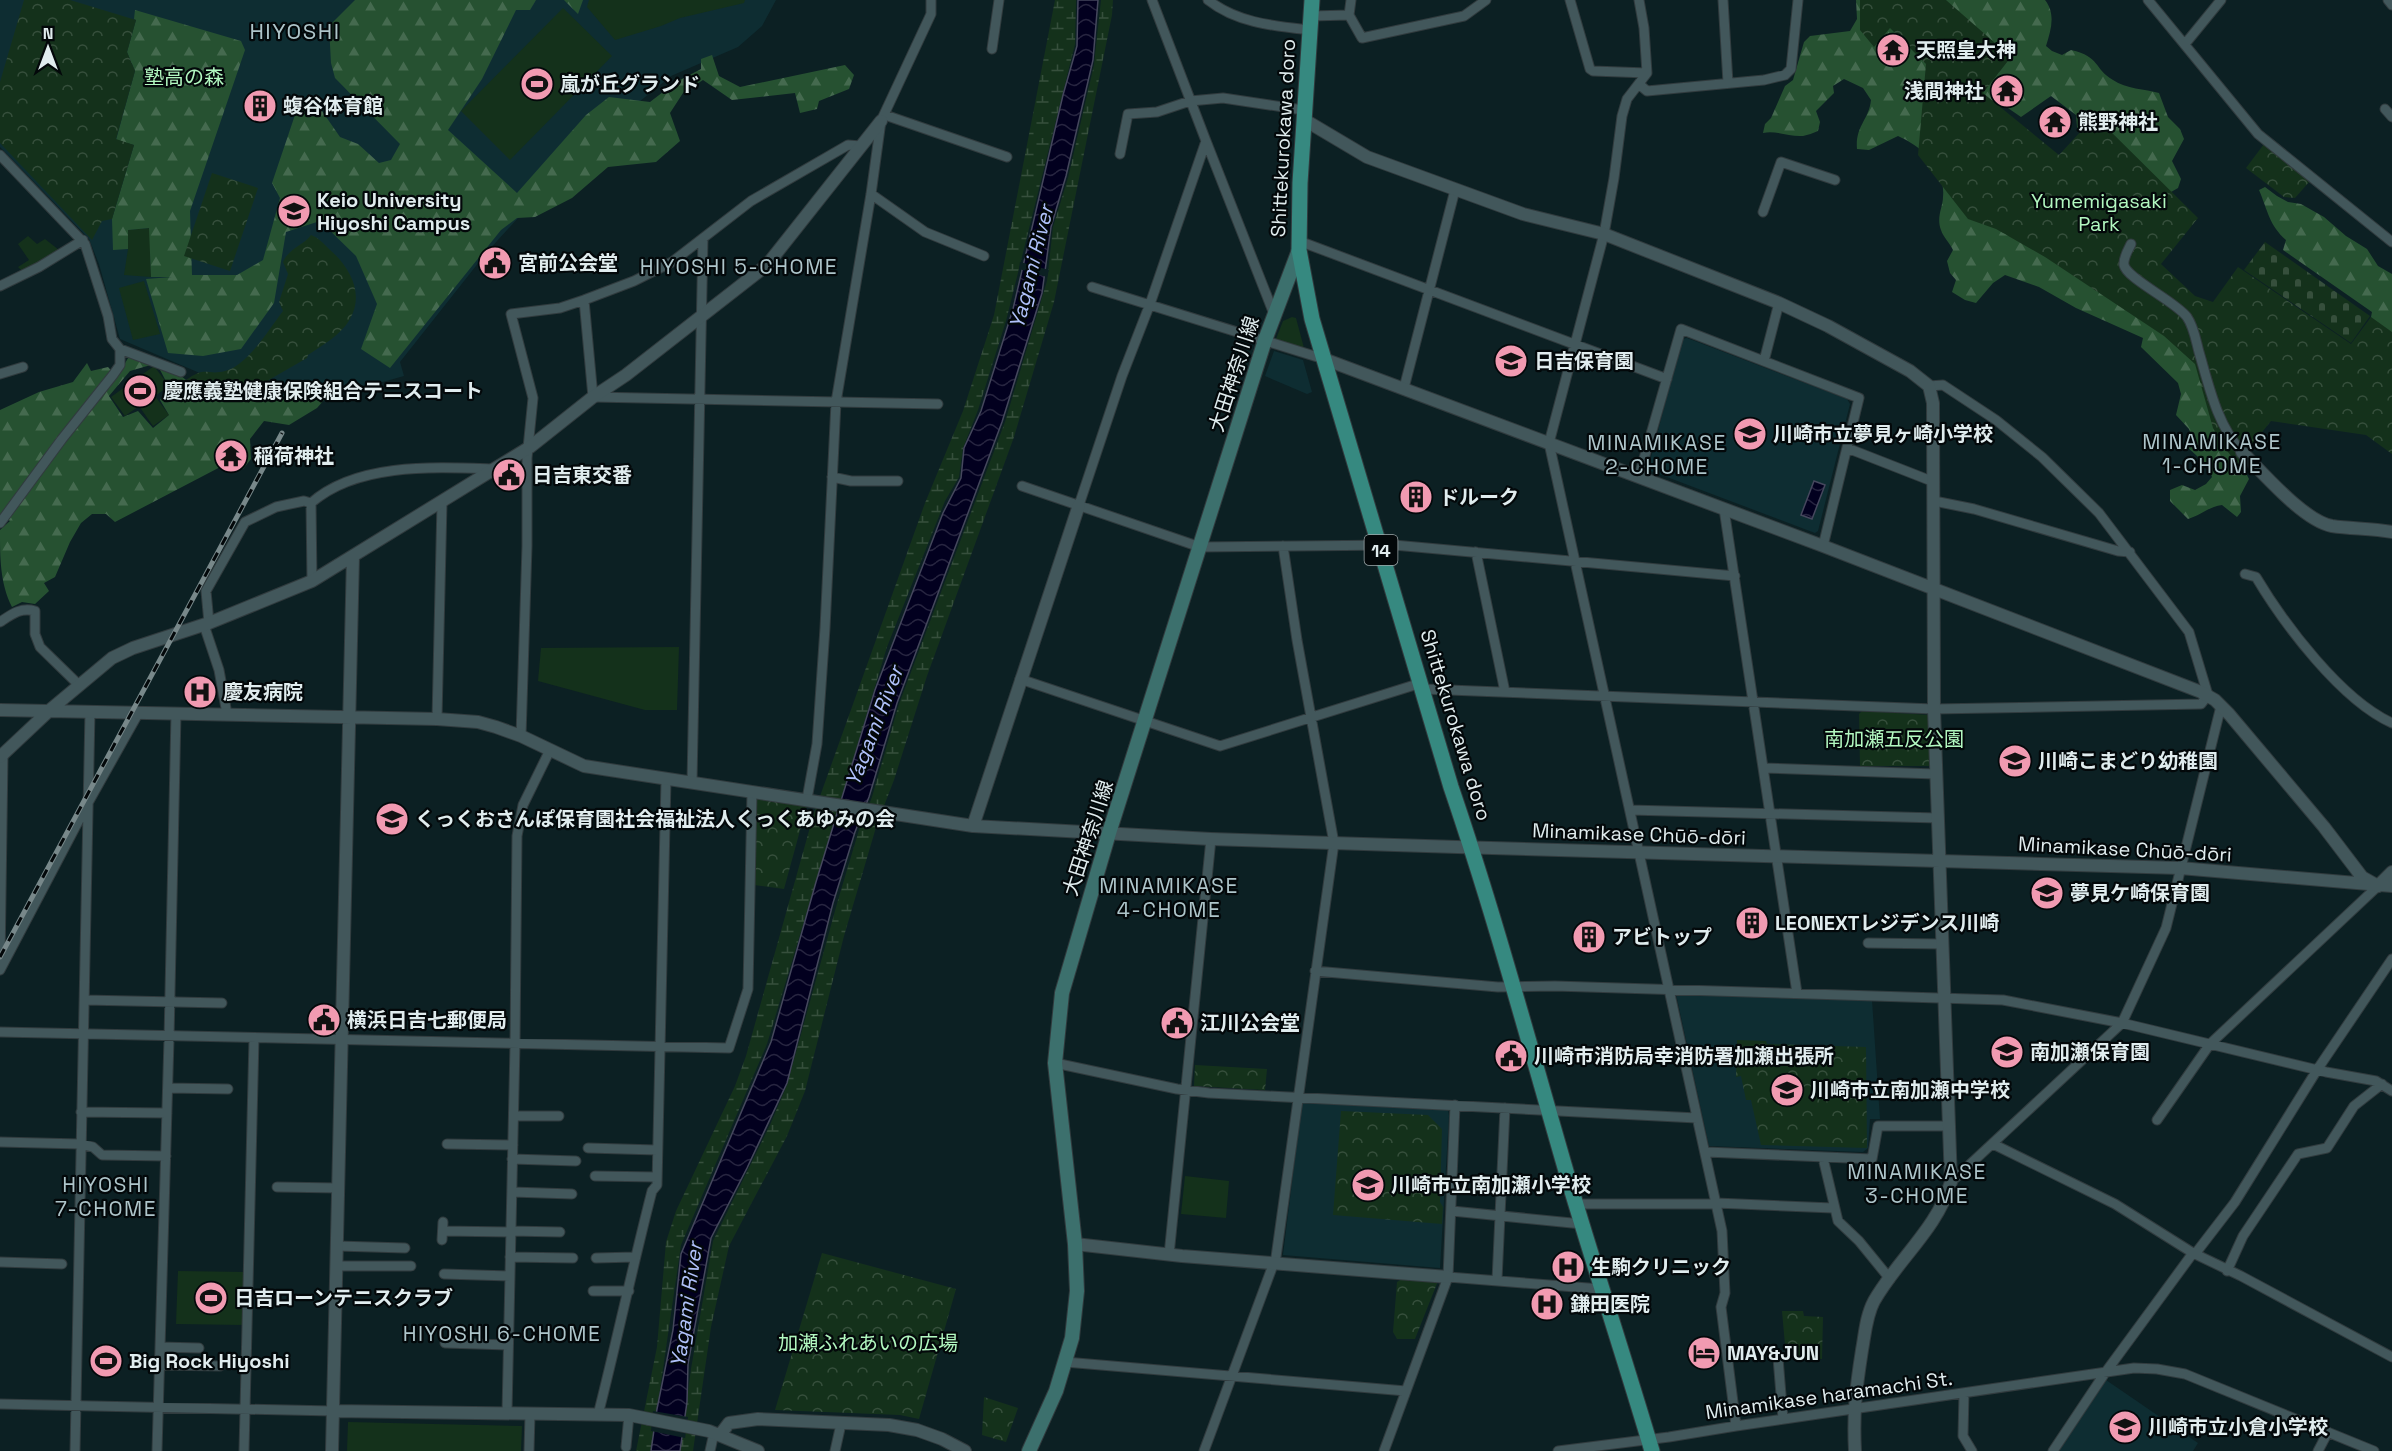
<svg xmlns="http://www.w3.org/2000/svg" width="2392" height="1451" font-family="'Space Grotesk','Noto Sans JP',sans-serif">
<defs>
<pattern id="forest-firs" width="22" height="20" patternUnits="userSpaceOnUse" patternTransform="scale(1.5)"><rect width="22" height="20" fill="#265131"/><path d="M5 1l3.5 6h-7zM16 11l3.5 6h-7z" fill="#456a4f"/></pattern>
<pattern id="wetland-marsh" width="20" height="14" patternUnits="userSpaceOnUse" patternTransform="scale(1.5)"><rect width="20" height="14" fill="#14311b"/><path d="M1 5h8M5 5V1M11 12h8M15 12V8" fill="none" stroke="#364f3c"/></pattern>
<pattern id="cemetery-stones" width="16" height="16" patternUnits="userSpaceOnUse" patternTransform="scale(1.5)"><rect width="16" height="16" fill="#14311b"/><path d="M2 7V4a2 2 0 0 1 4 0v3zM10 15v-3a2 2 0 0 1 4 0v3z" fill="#364f3c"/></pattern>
<pattern id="park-crowns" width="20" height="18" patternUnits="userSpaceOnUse" patternTransform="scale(1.5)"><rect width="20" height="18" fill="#14311b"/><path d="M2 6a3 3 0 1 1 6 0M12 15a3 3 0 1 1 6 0" fill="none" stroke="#364f3c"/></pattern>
<pattern id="water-waves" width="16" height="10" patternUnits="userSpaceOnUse" patternTransform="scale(1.5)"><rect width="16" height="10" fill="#02001f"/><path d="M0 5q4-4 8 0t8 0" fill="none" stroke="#272540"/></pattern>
</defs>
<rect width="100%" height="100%" fill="#0c2023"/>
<path fill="#0e2d32" d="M0 0H776L762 26 738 47 671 76 580 150 487 252 400 362 404 376 329 397H256L120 339 99 264 89 239 0 147Z
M1687 338 1847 399 1850 404 1818 531 1815 533 1651 471 1649 465 1682 339Z
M1274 351 1303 360 1312 392 1307 394 1265 376Z
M1676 994 1872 1000 1880 1119H1870L1868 1148 1863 1152 1709 1146Z
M1302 1102 1448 1110 1449 1116 1440 1268 1283 1255Z
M2106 1380 2198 1443 2193 1451H2059Z"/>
<path fill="#14311b" d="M589 0H745L744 3 680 18 661 26 615 40 587 7Z
M563 8 612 56 510 160 461 111Z
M150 228 151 277 124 275 128 249 127 230Z
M28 236 37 244 45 239 59 250 42 262 21 270 18 267 29 260 18 244Z
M144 281 160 334 133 340 119 288Z
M1292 317 1296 318 1304 348 1276 339 1283 321Z
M154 366 169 386 155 396 169 415 153 426 139 406 125 416 111 397Z
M679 647 677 710H645L538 681 541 648Z
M1185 1176 1229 1181 1226 1218 1181 1214Z
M178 1271 245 1272 244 1325 176 1324Z
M348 1422 522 1426 521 1451H347Z"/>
<path fill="url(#forest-firs)" d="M355 0H536L530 10H516L482 79 448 130 517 193 586 115 609 97 650 102 676 82 701 69V59L712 55 719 76 740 87 845 65 854 75 849 89 819 101 817 109 800 113 795 93 732 100 703 80 683 93 670 113 680 141 656 162 608 167 572 198 535 217 517 218 501 230 390 368 361 349 377 304 356 256 320 221 286 232 274 303 241 349 203 356 168 353 146 279 172 277H151L149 228 128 230V249L113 250 112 219 134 145 116 140 135 71 127 52 136 20 134 19 135 10 241 41 245 50 190 211 192 275H237L263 260 280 198 272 183 295 115 303 104 322 111 340 137 358 144 379 163 391 160 400 144 335 78 331 63 329 26Z
M564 0H583L578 14Z
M1856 0H2045C2056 14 2051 30 2046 46L2052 51 2062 55 2071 50C2101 57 2093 68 2113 80 2126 89 2145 89 2159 93L2168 117 2180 129 2184 139 2172 161 2181 179 2178 188 2164 196 2084 137 2077 127 2076 115 2051 96 2021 117 2005 106 1993 108 2289 407 2232 446 2249 479 2240 496 2241 512 2237 517 2222 505C2208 507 2201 515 2188 519L2170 501V490L2182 485 2195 490 2206 484 2212 477 2209 467 2185 445 2192 438 2189 429 2176 415 2181 394 2178 383 2141 347 2143 338 2076 308 2039 287 2005 275 1993 283 1976 303 1965 300 1952 292 1956 280 1950 273 1947 261 1953 250C1950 243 1943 237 1941 230 1936 217 1943 207 1943 197 1946 168 1921 146 1898 136L1869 150 1857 149C1855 126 1869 120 1871 100L1863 88 1844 79 1833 86 1834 93 1816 111 1820 122 1818 131C1813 133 1808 135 1803 136 1789 137 1776 130 1763 133L1765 124 1771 118 1785 86 1793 80 1804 42 1810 36 1850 31 1857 19Z
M2265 187 2277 196 2288 202 2301 204 2324 217 2346 236 2367 249 2378 266 2392 274V386L2370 322 2372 312 2283 250 2286 240C2269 225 2268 211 2259 190Z
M131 353 154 364 130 371 109 396 123 417 138 411 153 428 169 415 160 400 169 387 158 366 180 375 186 380 235 386 240 396 248 399 324 400 317 408 289 425 264 421 250 439 251 459 243 469 233 461 226 464 115 522 106 514H92L81 523 70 542 55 577 44 583 49 591 35 604 22 602 12 607C0 583 0 558 0 530L10 521 5 518 0 519V410L39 392 73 382 87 363 91 371 108 367 117 377Z"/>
<path fill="url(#wetland-marsh)" d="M1055 0H1076L1075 44 1006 321 978 410 963 448 959 477 945 501 887 647 767 1044 681 1245 651 1451H636L657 1347 666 1242 676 1211 735 1086 746 1056 814 813 925 503 963 411 994 315Z
M1101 0H1113L1112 15 1054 302 1014 437 927 676 894 780 877 824 844 936 805 1091 787 1136 729 1246 711 1327 693 1451H680L691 1369 713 1241 770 1125 787 1085 838 900 859 830 872 797 899 704 1005 422 1047 281 1053 227 1068 178 1094 65Z"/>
<path fill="url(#cemetery-stones)" d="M2265 242 2370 316 2351 343 2244 270Z"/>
<path fill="url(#park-crowns)" d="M24 0H70L136 20 127 52 135 71 116 139 134 145 112 219 102 221 92 240 0 143V82Z
M1860 0H1946L2011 57 1983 93 2059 155 2095 116 2198 218 2161 264 2195 296 2213 302 2238 267 2351 344 2371 317 2392 332V454L2366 435 2271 421 2237 463 2223 446 2213 428 2195 364 2164 336 2045 257 1996 229 1968 219 1918 155 1926 64 1890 28 1874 47 1860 30Z
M2264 144 2310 181 2295 198 2284 197 2246 168Z
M212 173 258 188 230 271 184 256Z
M311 235C319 238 323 243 329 249 349 266 365 293 350 319 341 335 324 344 308 355L307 358 236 399 226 385 186 380C207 365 206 376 225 371 247 366 270 328 283 311L279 302 288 274 283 262C289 248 303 246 311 235Z
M1862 711 1929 715 1930 766H1860L1859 714Z
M755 798 807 805 784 889 754 885Z
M1737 1040 1766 1041 1767 1044 1866 1047 1867 1148 1761 1145 1751 1100H1746L1741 1076 1736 1077Z
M1195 1065 1267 1069 1265 1090 1194 1086Z
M1341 1111 1428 1115 1442 1129 1440 1202 1443 1207 1442 1224 1333 1215Z
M822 1253 956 1289 919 1419 900 1415 775 1410Z
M1405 1277 1438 1281 1415 1339H1397L1393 1332 1397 1282Z
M1782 1311H1803L1804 1316 1823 1317 1822 1359 1786 1356Z
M984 1397 1018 1408 1006 1442 982 1435Z"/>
<path fill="url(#water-waves)" stroke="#45475d" stroke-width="1.5" d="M1078 0H1098L1093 60 1066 176 1051 227 1042 293 1002 422 897 703 869 797 855 832 833 903 787 1083 747 1168 711 1238 688 1364 687 1402 680 1451H651L657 1409 673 1330 681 1254 771 1042 816 882 875 690 943 513 961 478 964 448 981 411 1013 309 1063 95 1077 46Z
M1814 481 1825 485 1812 519 1801 515Z"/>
<path fill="#0c2023" d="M1020 262 1049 270 1047 277 1019 269Z
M653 1411 688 1417 685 1438 651 1431Z"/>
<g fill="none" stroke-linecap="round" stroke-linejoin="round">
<g stroke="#313b3e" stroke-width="11">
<path id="minor" d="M1208 0C1237 23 1274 26 1310 30
M1570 0 1590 69 1593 71 1647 73
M1639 0 1644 28 1647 73 1627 99 1622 116 1614 178 1604 234 1549 443 1722 1231 1725 1293 1721 1307 1736 1426
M1723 0 1728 83
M2148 0 2258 134 2392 242
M2388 0 2392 5
M1349 15 1351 0
M1311 16 1349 15 1362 38 1464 16 1486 0
M2185 44 2221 0
M992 49 999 0
M1640 85 1647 91 1764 80 1785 75 1791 69 1798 0
M2385 109 2392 117
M885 115 1007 157
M1206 141 1274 314
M1120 154 1128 114 1157 112 1190 101 1223 98 1303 110
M0 155 85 244 108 316 112 339 120 349V365L113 375 62 439 0 523
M871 194 925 232 984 256
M1763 212 1781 162 1835 180
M1299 241 1667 379
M2131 244C2128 250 2123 258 2124 265 2127 279 2175 301 2187 317 2194 327 2196 341 2199 352 2209 386 2217 425 2242 452
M0 286 39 267 83 240
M1092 287 1324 359
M584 300 593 397 938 404
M120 349 181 372
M1764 361 1779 303
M0 374 23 367
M1404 388 1455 190
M1847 448 1934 482
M1639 476 1681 329 1859 398 1823 546
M832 477 851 481H898
M1022 486 1200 547 1394 545 1735 576
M1934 501 1974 509 2118 551 2130 552
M311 503 312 581
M1079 505 1122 376 1150 304 1206 141 1152 0
M1724 509 1797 993
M1476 552 1505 692
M2245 574 2256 577C2284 624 2341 700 2392 723
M0 622C12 614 21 607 35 611V634L40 647 80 686
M209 623 206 591 245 522 276 507 304 501 311 503C357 462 437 467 495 469
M204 625 219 670 227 714
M1020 679 1220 746 1421 683
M1423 689 1934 709 2201 704 2208 695 2189 632 2099 513 2042 457 1996 420 1943 385 1929 386
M437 719 442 502
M521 736 527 546V458L533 398 511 314 560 308 584 300 634 281 672 262 751 201 848 145 861 146
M1763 768 1935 774
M692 782 703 238
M807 799 817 744 825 628 836 402 871 194 881 121 931 14V0
M1630 810 1938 818
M1868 943 1943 944
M0 965 3 754
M0 970 89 801 139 712
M1315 971 1498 987 1555 986 2003 1000 2122 1023 2326 1072 2376 1081 2392 1091
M85 1000 222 1003
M0 1032 729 1048 748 989 752 792
M1055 1063 1177 1089 1209 1093 1697 1118
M168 1088 228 1089
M81 1112 167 1113
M514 1116H559
M2157 1120 2210 1044 2378 886
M0 1142 80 1144 93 1147 102 1155 166 1156
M447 1144 513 1145
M1993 1144 2115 1204 2193 1253 2241 1276 2392 1357
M588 1148 657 1150
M1706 1152 1872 1159 1878 1126H1949
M1823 1158 1838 1221 1859 1241 1890 1279
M512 1159 576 1161
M595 1176 657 1177
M1951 1182 2122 1023 2166 928 2221 706
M277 1187 339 1188
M512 1192 572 1194
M1716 1203 1833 1208
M1576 1204H1717
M1452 1211 1582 1224
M443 1231 511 1232
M511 1231 560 1232
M442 1240 443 1222
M337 1246 405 1248
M2195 1254 2235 1202 2317 1070 2392 959
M1169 1255 1211 839
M510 1257 573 1258
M596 1258 635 1257
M0 1262 62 1264
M337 1266H411
M2227 1271 2243 1236 2298 1154 2327 1148 2354 1106 2382 1084
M444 1274 510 1276
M1448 1277 1601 1289
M1497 1280 1505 1108
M593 1291H629
M445 1343 508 1345
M160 1347 199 1348
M1778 1358 1783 1419
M1065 1362 1406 1391
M160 1365 220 1366
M1964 1393 1963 1436 1972 1451
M0 1404 333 1411
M507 1413 515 1044 517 836 523 805 550 750
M598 1415C617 1340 633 1265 652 1191L657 1185 666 779
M626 1447 629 1415
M75 1451 90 711
M157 1451 169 1039 176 713
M244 1451 254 1038
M529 1451 530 1414
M710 1451 714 1433
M835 1451 841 1424
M1204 1451 1276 1257 1334 843 1297 640 1283 546
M1384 1451 1448 1277 1455 1105
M1558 1451 1669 1437 1736 1426 2134 1368 2157 1369 2185 1374 2374 1451
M2053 1451 2105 1373 2193 1253
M2318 1451 2328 1432"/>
</g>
<g stroke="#313b3e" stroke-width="14">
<path id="tertiary" d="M1303 119 1367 157 1523 214 1604 234 1779 303 1828 326 1910 371 1929 386 1933 403 1934 709 1951 1182C1937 1229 1898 1259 1874 1301 1866 1316 1865 1334 1862 1350 1856 1388 1853 1413 1855 1451
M1324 359 1823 546 2201 692 2215 700 2229 714 2324 827 2362 877 2378 886 2392 872
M2242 452C2263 473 2304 521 2332 526 2352 529 2372 528 2392 532
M0 710 437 719 478 722 496 727 521 736 584 766 973 826 1211 839 1457 847 2180 868 2392 886
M0 757 51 709 112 658 133 648 209 623 312 581 530 447 593 397 626 375 767 265 881 121
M973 826 1079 505
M1075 1244 1182 1256 1448 1277
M333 1411 629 1415 709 1431 758 1451
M720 1435 729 1423 758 1419 889 1425 917 1430 942 1439 965 1451
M332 1451 353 556"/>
</g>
<g stroke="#313b3e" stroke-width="16">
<path id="secondary" d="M1029 1451 1056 1391 1072 1338 1077 1291 1075 1244 1055 1063 1062 993 1109 833 1265 340 1299 250"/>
</g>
<g stroke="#313b3e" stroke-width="17">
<path id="primary" d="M1312 0 1300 183 1299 250 1312 319 1451 787C1495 916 1530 1047 1568 1178 1595 1269 1625 1360 1652 1451"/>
</g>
<use href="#minor" stroke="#42575b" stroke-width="9"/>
<use href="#tertiary" stroke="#42575b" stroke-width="12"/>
<use href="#secondary" stroke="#3c706d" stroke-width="14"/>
<use href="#primary" stroke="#368980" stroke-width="15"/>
<g stroke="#78888a" stroke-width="5">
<path id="rail" d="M0 957 282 433"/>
</g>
<use href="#rail" stroke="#03080a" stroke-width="3" stroke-dasharray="9" stroke-linecap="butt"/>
</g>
<defs>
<g id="temple-disc" transform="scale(1.725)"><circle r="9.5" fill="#f19ab1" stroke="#03080a"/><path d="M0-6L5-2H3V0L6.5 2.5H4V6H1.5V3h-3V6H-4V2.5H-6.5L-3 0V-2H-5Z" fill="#111"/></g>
<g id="stadium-disc" transform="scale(1.725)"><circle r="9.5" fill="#f19ab1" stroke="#03080a"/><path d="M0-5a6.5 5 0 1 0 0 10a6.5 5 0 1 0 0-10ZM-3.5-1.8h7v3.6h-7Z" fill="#111"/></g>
<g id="building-disc" transform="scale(1.725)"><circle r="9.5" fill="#f19ab1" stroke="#03080a"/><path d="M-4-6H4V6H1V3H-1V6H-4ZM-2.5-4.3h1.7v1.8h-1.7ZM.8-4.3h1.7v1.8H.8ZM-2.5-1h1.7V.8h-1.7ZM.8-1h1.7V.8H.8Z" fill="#111"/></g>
<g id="university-disc" transform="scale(1.725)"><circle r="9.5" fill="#f19ab1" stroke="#03080a"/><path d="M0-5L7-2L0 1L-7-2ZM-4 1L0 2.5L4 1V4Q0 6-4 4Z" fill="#111"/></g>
<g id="civic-disc" transform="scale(1.725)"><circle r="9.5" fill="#f19ab1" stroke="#03080a"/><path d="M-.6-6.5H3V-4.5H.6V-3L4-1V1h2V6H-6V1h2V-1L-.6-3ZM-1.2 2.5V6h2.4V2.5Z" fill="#111"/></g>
<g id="school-disc" transform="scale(1.725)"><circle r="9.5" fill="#f19ab1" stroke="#03080a"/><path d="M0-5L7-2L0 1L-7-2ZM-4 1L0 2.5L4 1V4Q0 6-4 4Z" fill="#111"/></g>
<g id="hospital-disc" transform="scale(1.725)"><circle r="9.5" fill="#f19ab1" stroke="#03080a"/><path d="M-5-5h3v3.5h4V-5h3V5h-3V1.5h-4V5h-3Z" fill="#111"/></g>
<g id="hotel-disc" transform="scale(1.725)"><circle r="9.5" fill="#f19ab1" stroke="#03080a"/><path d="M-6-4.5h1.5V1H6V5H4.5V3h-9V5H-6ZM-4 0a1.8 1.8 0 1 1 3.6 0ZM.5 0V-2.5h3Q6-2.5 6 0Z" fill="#111"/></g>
</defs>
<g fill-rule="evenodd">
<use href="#temple-disc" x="1893" y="50"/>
<use href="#stadium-disc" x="537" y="84"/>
<use href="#temple-disc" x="2007" y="91"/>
<use href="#building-disc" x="260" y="106"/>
<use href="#temple-disc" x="2055" y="122"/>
<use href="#university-disc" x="294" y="211"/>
<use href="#civic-disc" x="495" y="263"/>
<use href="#school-disc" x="1511" y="361"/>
<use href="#stadium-disc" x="140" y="391"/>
<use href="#school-disc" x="1750" y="434"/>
<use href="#temple-disc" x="231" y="456"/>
<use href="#civic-disc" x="509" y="475"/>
<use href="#building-disc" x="1416" y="497"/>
<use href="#hospital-disc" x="200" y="692"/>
<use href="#school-disc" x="2015" y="761"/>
<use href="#school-disc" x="392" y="819"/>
<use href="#school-disc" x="2047" y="893"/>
<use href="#building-disc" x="1752" y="923"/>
<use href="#building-disc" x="1589" y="937"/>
<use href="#civic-disc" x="324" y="1020"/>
<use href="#civic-disc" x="1177" y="1023"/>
<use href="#school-disc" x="2007" y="1052"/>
<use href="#civic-disc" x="1511" y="1056"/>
<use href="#school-disc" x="1787" y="1090"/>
<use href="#school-disc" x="1368" y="1185"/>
<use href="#hospital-disc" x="1568" y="1267"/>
<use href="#stadium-disc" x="211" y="1298"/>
<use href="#hospital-disc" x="1547" y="1304"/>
<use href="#hotel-disc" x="1704" y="1353"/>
<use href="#stadium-disc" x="106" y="1361"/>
<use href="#school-disc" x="2125" y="1427"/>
</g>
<g text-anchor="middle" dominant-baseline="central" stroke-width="4.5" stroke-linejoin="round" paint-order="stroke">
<rect fill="#03080a" stroke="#9ea8aa" stroke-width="1.5" x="1364.5" y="535" width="33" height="30" rx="4.5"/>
<g font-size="18" font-weight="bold" fill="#e0ecee">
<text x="1381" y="550">14</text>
</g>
<g font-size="20" font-weight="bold" fill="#e0ecee" stroke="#03080a" text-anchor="start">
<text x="1916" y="50">天照皇大神</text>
<text x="560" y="84">嵐が丘グランド</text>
<text x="1984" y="91" text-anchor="end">浅間神社</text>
<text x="283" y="106">蝮谷体育館</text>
<text x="2078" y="122">熊野神社</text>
<text x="317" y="200">Keio University<tspan x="317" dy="23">Hiyoshi Campus</tspan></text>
<text x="518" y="263">宮前公会堂</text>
<text x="1534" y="361">日吉保育園</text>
<text x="163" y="391">慶應義塾健康保険組合テニスコート</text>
<text x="1773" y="434">川崎市立夢見ヶ崎小学校</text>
<text x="254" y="456">稲荷神社</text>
<text x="532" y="475">日吉東交番</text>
<text x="1439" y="497">ドルーク</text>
<text x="223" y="692">慶友病院</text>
<text x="2038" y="761">川崎こまどり幼稚園</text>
<text x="415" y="819">くっくおさんぽ保育園社会福祉法人くっくあゆみの会</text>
<text x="2070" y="893">夢見ケ崎保育園</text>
<text x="1775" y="923">LEONEXTレジデンス川崎</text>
<text x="1612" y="937">アビトップ</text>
<text x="347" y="1020">横浜日吉七郵便局</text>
<text x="1200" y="1023">江川公会堂</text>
<text x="2030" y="1052">南加瀬保育園</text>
<text x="1534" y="1056">川崎市消防局幸消防署加瀬出張所</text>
<text x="1810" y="1090">川崎市立南加瀬中学校</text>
<text x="1391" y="1185">川崎市立南加瀬小学校</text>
<text x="1591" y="1267">生駒クリニック</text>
<text x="234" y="1298">日吉ローンテニスクラブ</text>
<text x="1570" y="1304">鎌田医院</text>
<text x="1727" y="1353">MAY&amp;JUN</text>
<text x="129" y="1361">Big Rock Hiyoshi</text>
<text x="2148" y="1427">川崎市立小倉小学校</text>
</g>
<g font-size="20" fill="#b2f8c0" stroke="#03080a">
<text x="184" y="77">塾高の森</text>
<text x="2099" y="201">Yumemigasaki<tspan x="2099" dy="23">Park</tspan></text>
<text x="1894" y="739">南加瀬五反公園</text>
<text x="868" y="1343">加瀬ふれあいの広場</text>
</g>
<g font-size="20" fill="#e0ecee" stroke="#03080a">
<text transform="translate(1283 138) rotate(-87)">Shittekurokawa doro</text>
<text transform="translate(1234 374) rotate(-72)">大田神奈川線</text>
<text transform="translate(1456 725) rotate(73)">Shittekurokawa doro</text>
<text transform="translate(1639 834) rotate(2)">Minamikase Chūō-dōri</text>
<text transform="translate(1088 838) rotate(-72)">大田神奈川線</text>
<text transform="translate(2125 849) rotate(3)">Minamikase Chūō-dōri</text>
<text transform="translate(1829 1395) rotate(-8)">Minamikase haramachi St.</text>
</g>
<g font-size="21" letter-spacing="1.5" fill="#aec5ca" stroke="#03080a">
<text x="739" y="266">HIYOSHI 5-CHOME</text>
<text x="2212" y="441">MINAMIKASE<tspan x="2212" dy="24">1-CHOME</tspan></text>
<text x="1657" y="442">MINAMIKASE<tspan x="1657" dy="24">2-CHOME</tspan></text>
<text x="1169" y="885">MINAMIKASE<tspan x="1169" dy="24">4-CHOME</tspan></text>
<text x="1917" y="1171">MINAMIKASE<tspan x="1917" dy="24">3-CHOME</tspan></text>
<text x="106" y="1184">HIYOSHI<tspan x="106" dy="24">7-CHOME</tspan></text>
<text x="502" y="1333">HIYOSHI 6-CHOME</text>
</g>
<g font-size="21" font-style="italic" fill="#b0c1fa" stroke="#03080a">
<text transform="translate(1031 267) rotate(-76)">Yagami River</text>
<text transform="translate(874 726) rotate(-69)">Yagami River</text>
<text transform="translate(686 1305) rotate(-82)">Yagami River</text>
</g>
<g font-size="22" letter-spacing="1.5" fill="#aec5ca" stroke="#03080a">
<text x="295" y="31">HIYOSHI</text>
</g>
</g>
<g transform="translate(48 48)" stroke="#03080a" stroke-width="4.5" paint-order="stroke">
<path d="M0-4.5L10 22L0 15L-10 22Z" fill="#e0ecee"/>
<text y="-9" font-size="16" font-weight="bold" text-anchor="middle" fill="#e0ecee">N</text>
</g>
</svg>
